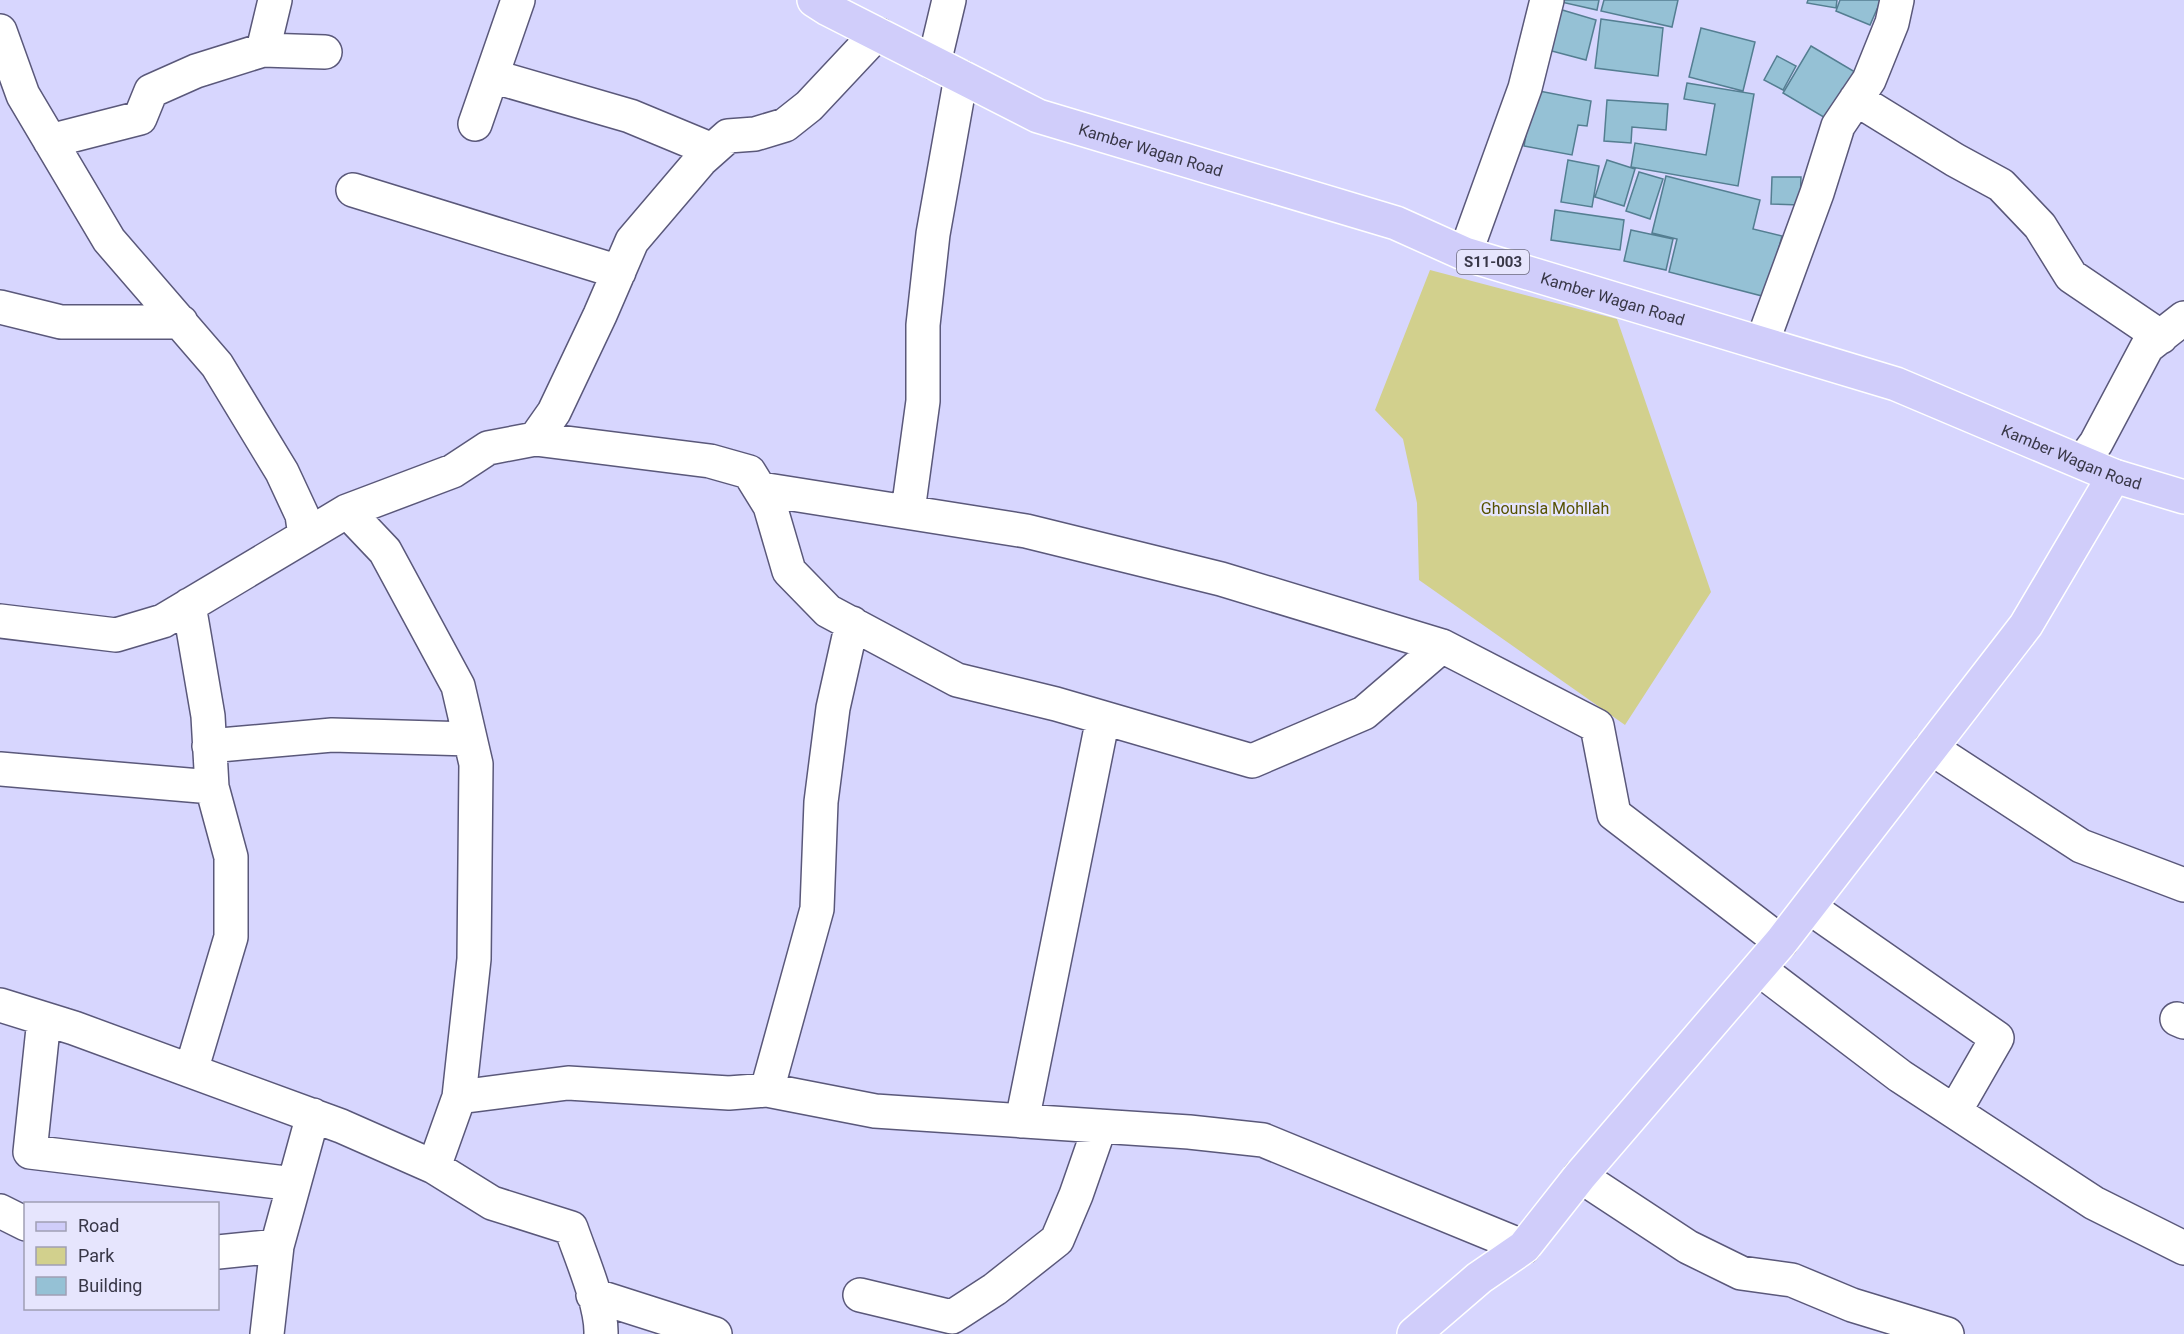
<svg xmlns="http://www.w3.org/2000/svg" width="2184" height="1334" font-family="Roboto,sans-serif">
<rect width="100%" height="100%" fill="#d7d6fe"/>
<path fill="#d2d08d" d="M1430 270 1617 319 1711 592 1625 725 1419 580 1417 503 1403 439 1375 410Z"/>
<path fill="#95c1d5" stroke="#547e91" stroke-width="1.5" d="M1561 0H1599L1597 10 1561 2Z
M1604 0H1678L1672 27 1601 11Z
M1808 0H1837L1836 8 1807 3Z
M1840 0H1881L1870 25 1836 11Z
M1559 9 1596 20 1586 60 1548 50Z
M1601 19 1663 28 1658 76 1595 68Z
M1701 28 1755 42 1743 91 1689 77Z
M1811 46 1855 72 1827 119 1783 93Z
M1777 56 1796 66 1783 90 1764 80Z
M1687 83 1754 94 1738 186 1631 167 1635 143 1706 155 1715 104 1684 99Z
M1534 90 1591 101 1587 126 1578 125 1572 155 1524 146Z
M1607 100 1668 104 1666 130 1632 127 1631 143 1604 141Z
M1568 160 1599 166 1592 207 1561 202Z
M1607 160 1635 169 1624 206 1595 197Z
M1639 172 1663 179 1650 219 1626 211Z
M1666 176 1760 200 1753 229 1782 236 1766 297 1669 272 1677 239 1652 233Z
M1772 177H1801L1800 205 1771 204Z
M1555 210 1624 220 1620 250 1551 240Z
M1631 230 1673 239 1666 270 1624 261Z"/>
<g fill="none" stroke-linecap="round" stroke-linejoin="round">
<g stroke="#5a587a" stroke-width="36">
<path id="minor" d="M0 31 23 95 109 240 217 365 282 472 302 515 305 536
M263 50 275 0
M934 63 949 0
M492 76 630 116 712 150
M1856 99 1955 160 2001 185 2040 226 2071 276 2161 337
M475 124 518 0
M50 141 140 118 151 91 196 71 263 50 325 52
M353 190 619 272
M1465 254 1525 88 1547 0
M0 307 61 322H181
M1762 343 1817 193 1838 126 1869 80 1892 23 1897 0
M535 439 554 412 600 315 632 241 701 160 728 136 755 134 785 125 809 106 870 41 879 35
M2082 462 2096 443 2147 347 2184 318
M761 489 1026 531 1221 579 1442 646 1597 726 1614 814 1781 942
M347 511 385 551 458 686 476 764 474 959 459 1097 434 1167
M908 511 923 401V325L933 234 961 77
M189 605 208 716 212 787 231 857V937L191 1071
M0 621 116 635 163 621 347 511 453 471 488 448 535 439 710 461 749 472 770 506 789 571 828 611 957 680 1056 704 1252 761 1364 713 1442 646
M209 746 332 735 470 739
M1931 748 2081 846 2184 885
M0 769 212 787
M1809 907 1997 1038 1955 1111
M1759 969 1900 1076 2094 1203 2184 1248
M0 1005 74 1028 341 1126 434 1167 492 1203 571 1228C581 1257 602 1305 601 1334
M44 1019 30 1152 294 1184
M2177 1019 2184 1022
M767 1090 817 909 821 802 833 708 852 623
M459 1097 568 1083 729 1093 767 1090 875 1111 1189 1132 1263 1140 1524 1247
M1022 1121 1103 718
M1580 1176 1688 1247 1741 1273 1792 1280 1852 1305 1947 1334
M0 1211 26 1224
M218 1252 277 1246
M593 1295 715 1334
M860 1295 952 1317 995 1289 1057 1240 1076 1195 1100 1126
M267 1334 277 1246 313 1115"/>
</g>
<g stroke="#fff" stroke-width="36">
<g id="major">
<path id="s1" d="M814 0 828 9 1038 116 1396 223 1465 254 1896 384 2114 476 2184 497"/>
<path d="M1414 1334 1479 1278 1524 1247 1580 1176 1781 942 2026 625 2114 476"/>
</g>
</g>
<use href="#minor" stroke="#fff" stroke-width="33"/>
<use href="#major" stroke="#d0cdfa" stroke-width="33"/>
</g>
<g text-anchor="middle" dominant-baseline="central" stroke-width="4.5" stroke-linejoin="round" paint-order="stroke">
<rect fill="#e6e5fd" stroke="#6c6b7e" stroke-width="1.5" x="1457" y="250" width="72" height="24" rx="4.5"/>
<g font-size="15" font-weight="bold" fill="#383747">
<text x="1493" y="262">S11-003</text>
</g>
<g font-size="16" fill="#383747" stroke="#e6e5fd">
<text stroke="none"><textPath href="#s1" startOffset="370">Kamber Wagan Road</textPath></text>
<text stroke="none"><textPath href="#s1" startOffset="856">Kamber Wagan Road</textPath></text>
<text stroke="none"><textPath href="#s1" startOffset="1342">Kamber Wagan Road</textPath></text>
</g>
<g font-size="16" fill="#565202" stroke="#e6e5fd">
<text x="1545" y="508">Ghounsla Mohllah</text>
</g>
</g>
<rect x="24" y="1202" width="195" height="108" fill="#e6e5fd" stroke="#a09fb4" stroke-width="1.5"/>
<rect x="36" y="1222" width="30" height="9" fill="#d0cdfa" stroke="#a09fb4" stroke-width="1.5"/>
<text x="78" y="1232" font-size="18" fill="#383747">Road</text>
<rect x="36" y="1247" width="30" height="18" fill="#d2d08d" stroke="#a09fb4" stroke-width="1.5"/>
<text x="78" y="1262" font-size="18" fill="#383747">Park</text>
<rect x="36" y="1277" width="30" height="18" fill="#95c1d5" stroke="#a09fb4" stroke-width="1.5"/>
<text x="78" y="1292" font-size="18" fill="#383747">Building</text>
</svg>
